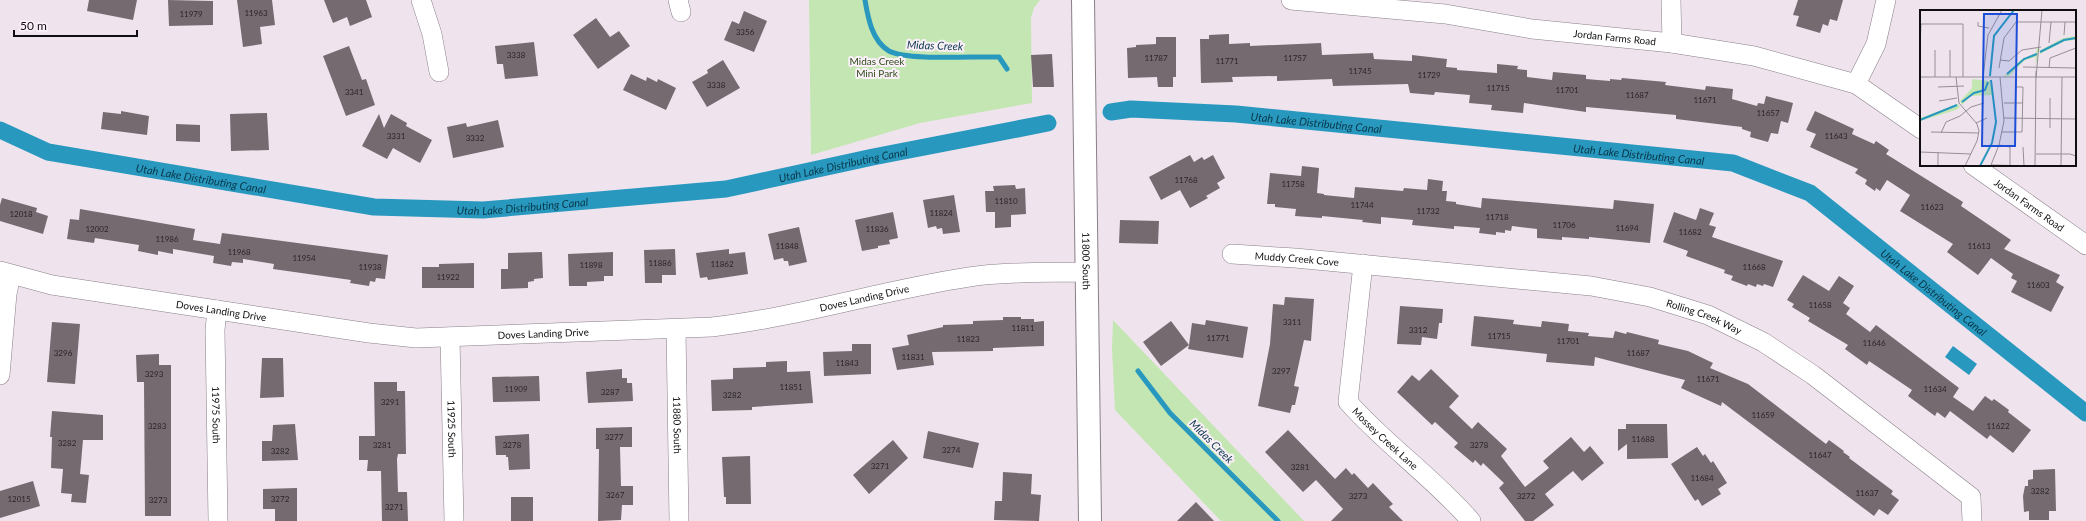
<svg xmlns="http://www.w3.org/2000/svg" width="2086" height="521" font-family="Lato,sans-serif">
<rect width="100%" height="100%" fill="#efe4ee"/>
<path fill="#c4e6b2" d="M809 0H1040L1034 8 1031 18 1032 103 920 123 811 155Z
M1113 320 1304 521H1221L1115 410 1112 349Z"/>
<path fill="#2998bf" d="M1953 346 1977 364 1969 375 1945 357Z"/>
<g fill="none" stroke-linecap="round" stroke-linejoin="round">
<path stroke="#2998bf" stroke-width="5" d="M865 0C868 18 872 41 889 51 908 61 975 56 999 57L1007 69
M1138 371 1170 413 1278 521"/>
<g stroke="#2998bf" stroke-width="17">
<path id="s1" d="M1111 112 1131 109 1236 114 1733 163 1810 193 2086 413"/>
<path id="s2" d="M0 130 48 152 374 207 483 210 726 189 873 157 1048 123"/>
</g>
</g>
<path fill="#766a71" d="M89 0H137L133 20 87 11Z
M168 0 213 1V25L169 26Z
M237 0H272L275 25 260 27 262 44 243 47Z
M324 0H366L372 17 350 26 347 17 333 23Z
M1798 0H1843L1837 21 1830 19 1828 26 1823 24 1820 33 1796 26 1799 16 1793 15Z
M744 11 767 21 754 52 724 40 732 21 739 24Z
M596 18 610 37 619 31 630 46 598 69 573 35Z
M1229 34V44L1250 43V46L1321 43 1322 55 1373 53 1374 59 1412 61V55L1447 59 1446 67 1457 68V70L1497 73V64L1518 66 1517 69 1527 70V77L1552 80 1553 72 1586 75V79L1610 81V79L1621 80 1622 78 1666 82 1665 85 1705 90 1706 86 1733 89 1732 99 1757 106 1758 103 1764 104 1766 96 1793 103 1788 123 1781 121 1778 134 1771 133 1768 142 1750 137 1751 132 1742 129V127L1676 119V115L1586 107V112L1524 103 1523 113 1491 110 1492 105 1469 103 1470 95 1435 92 1434 95 1410 93 1408 84 1333 86 1332 79 1277 81V76L1232 77 1233 82 1201 83 1200 39H1209V35Z
M1156 37H1176V77H1173V87H1158L1157 77 1128 78 1127 48 1136 47V45L1156 44Z
M534 42 538 76 505 79 503 64H497L495 46Z
M349 46 362 80 366 79 375 105 346 116 323 56Z
M1052 54 1054 87H1033L1031 55Z
M723 60 740 88 707 107 692 82 708 73 707 70Z
M631 74 646 81 647 77 657 82 658 79 676 88 666 110 623 90Z
M121 111 149 116 147 135 101 129 103 112 121 114Z
M1815 111 1854 129 1852 134 1874 144 1876 141 1889 150 1886 154 1963 202 1961 206 2011 240 2004 249 2060 275 2056 282 2064 287 2051 312 2011 292 2017 281 2011 278 2013 274 1991 258 1978 275 1947 252 1953 244 1900 211 1910 195 1887 180 1880 191 1876 188 1875 191 1865 184 1867 180 1855 173 1858 169 1810 147 1816 134 1806 130Z
M267 113 269 150 231 151 230 114Z
M379 114 384 128 391 114 407 123 406 126 432 140 420 163 393 148 387 159 362 146Z
M498 120 504 147 453 158 447 127 466 123 467 127Z
M176 124 200 125V142L176 141Z
M1190 155 1194 162 1202 157 1204 160 1213 155 1225 178 1217 183 1220 188 1206 196 1208 198 1190 208 1180 190 1161 200 1149 177Z
M1302 166 1319 168 1317 193 1324 194V195L1354 198 1355 187 1403 191 1404 188 1427 190 1428 179 1443 181 1442 191H1447L1446 201 1456 202V204L1481 208 1482 198 1613 209 1614 200 1654 204 1650 243 1589 237V239L1562 237V240L1537 238V229L1512 226 1511 231 1505 230V233L1496 232V235L1479 233 1480 228 1454 226V229L1412 225 1413 220 1381 217V224L1362 222 1363 220 1322 216V218L1295 216 1296 209 1275 207V204H1267L1270 173 1301 176Z
M1015 185 1016 189 1025 188 1026 214 1011 215V227L995 228V212H986L985 191H994L993 186Z
M954 195 960 232 943 234 942 228 937 229 936 226 928 228 923 200Z
M2 198 37 208 36 212 48 216 43 234 0 221V205Z
M1700 208 1714 213 1709 225 1716 227 1712 237 1783 261 1773 287 1764 284 1763 286 1757 284 1756 287 1748 284 1747 286 1731 280 1733 276 1724 273 1725 270 1686 256 1688 251 1663 242 1674 212 1696 220Z
M80 209 195 229 193 240 220 244 222 233 388 255 385 279 376 278 375 282 370 281 369 286 350 283 351 280 273 269 274 264 243 259V263L232 262 231 266 213 263 214 256 173 249V254L158 251V255L138 251 139 245 95 238 94 243 67 239 70 219 79 220Z
M893 212 898 238 889 240 890 244 878 246V248L862 251 855 220Z
M1120 220 1159 221 1158 244 1119 243Z
M799 227 807 262 789 266 788 261H784L783 258 774 260 768 234Z
M675 249 676 275H662V283H645L644 250Z
M729 249V254L745 252 748 274 708 280 707 277 700 278 696 253Z
M542 252 543 278 534 279V281L528 282V288L501 289V269H508V253Z
M613 252V276H604V281L587 282V286H569L568 254Z
M474 263V288H422V267H439V264Z
M1803 275 1829 291 1839 276 1854 286 1843 303 1850 308 1846 314 1870 332 1876 325 1959 388 1953 397 1973 411 1985 396 1992 401 1994 399 2009 410 2008 412 2031 430 2013 453 1990 435 1987 439 1950 411 1945 418 1937 412 1935 416 1908 396 1912 390 1869 361 1867 365 1845 349 1848 345 1808 321 1810 318 1792 307 1794 304 1787 300Z
M1285 297 1314 299 1311 341 1304 340 1294 386 1299 387 1295 405H1292L1290 413 1258 406 1270 344 1273 304 1284 305Z
M1400 306 1443 309 1442 323H1439L1437 339 1422 337 1421 345 1397 344Z
M1474 316 1514 320 1513 324 1541 327 1542 321 1569 324 1568 331 1589 333 1588 336 1613 338 1615 331 1626 334 1627 332 1659 340 1658 344 1688 351 1713 363 1710 368 1748 384 1826 444 1829 440 1844 451 1843 452 1850 457 1849 458 1893 491 1891 494 1899 500 1888 515 1879 509 1874 516 1722 402 1721 406 1681 388 1685 380 1595 357 1594 366 1546 362 1547 354 1471 346Z
M1003 317H1021V319H1034V322L1044 321V346L993 348V351L932 352 934 365 897 370 892 348 909 345 907 335 943 327V325L973 324V321L1003 320Z
M1206 320 1248 327 1243 358 1188 349 1189 345 1161 366 1143 342 1171 321 1189 345 1192 323 1205 325Z
M52 322 80 324 75 384 47 382Z
M852 344H871V374L824 376 823 352 852 351Z
M159 354V365H171V516H145L144 382H137L136 355Z
M262 358H283L284 397 260 398Z
M787 361V372L810 371 813 403 752 407V410L712 411 711 380 733 379V368L766 367V362Z
M622 369V378H627V383H632L633 401 588 403 586 372Z
M1431 369 1459 396 1449 407 1472 429 1478 422 1507 449 1501 456 1525 487 1549 468 1543 461 1571 437 1584 452 1590 446 1604 463 1582 481 1573 471 1545 494 1554 505 1533 521H1525L1499 488 1504 483 1483 463 1481 466 1475 460 1473 463 1454 447 1458 443 1435 422 1432 425 1397 392 1412 375 1419 381Z
M539 376 540 401 493 402 492 377Z
M374 382H397V391H405L406 454H398L397 459 398 492H407L408 521H382L381 471H367L368 460H359V436H375Z
M52 411 103 415V440H83L80 474 89 475 86 503 71 502 72 494 61 493 63 469 51 468 52 437H50Z
M295 424 298 460 262 461V441H272L273 425Z
M1626 424H1667L1668 458 1627 459V444L1618 451V429H1626Z
M632 427V447H620L621 486H633V505H622L621 520 598 521 599 449H596V428Z
M1288 430 1335 479 1346 468 1352 475 1354 473 1368 488 1373 483 1393 504 1389 507 1403 521H1331L1343 509 1316 480 1303 492 1265 452Z
M928 431 979 443 973 468 923 458Z
M529 434 530 469 509 470 508 457H506V455H496L495 436Z
M893 440 908 458 869 494 853 475Z
M1697 447 1703 456 1705 454 1711 463 1713 461 1727 483 1718 489 1721 494 1702 506 1698 499 1695 501 1671 464Z
M750 456 751 504H726V497H724L722 457Z
M2055 469 2056 511H2049V520H2029V511L2024 512 2023 496 2025 486H2028V480L2033 479V470Z
M1003 472 1032 474 1031 494 1041 495 1039 521 994 520 995 501H1002Z
M33 481 40 506 0 518V491Z
M297 488V521H275V509H263V489Z
M511 497H533V521H511Z
M1196 502 1214 521H1177Z"/>
<g fill="none" stroke-linecap="round" stroke-linejoin="round">
<g stroke="#897f88" stroke-width="20">
<g id="minor">
<path d="M421 0 432 34 439 72"/>
<path d="M678 0 681 12"/>
<path id="s3" d="M1291 0 1445 14 1532 29 1672 43 1754 56 1856 84 1921 129"/>
<path d="M1671 0 1672 43"/>
<path d="M1856 84 1876 44 1886 0"/>
<path id="s4" d="M1973 165 2086 245"/>
<path id="s5" d="M1232 254 1295 258 1591 286 1650 297 1708 315 1763 342 1813 375 1971 497 1972 521"/>
<path id="s6" d="M1363 264 1348 402C1386 445 1434 478 1471 521"/>
<path id="s7" d="M0 271 52 285 369 333 416 338 712 327C799 317 883 290 969 277 1008 271 1048 273 1087 272"/>
<path id="s8" d="M217 310 215 330 218 521"/>
<path id="s9" d="M676 329 679 521"/>
<path id="s10" d="M450 337 454 521"/>
<path d="M0 375 7 294 11 275"/>
</g>
</g>
<g stroke="#897f88" stroke-width="24">
<g id="secondary">
<path id="s11" d="M1083 0 1090 521"/>
</g>
</g>
<use href="#minor" stroke="#fff" stroke-width="19"/>
<use href="#secondary" stroke="#fff" stroke-width="22"/>
</g>
<g text-anchor="middle" dominant-baseline="central" stroke-width="4" stroke-linejoin="round" paint-order="stroke">
<g font-size="8" fill="#2a2529">
<text x="256" y="13">11963</text>
<text x="191" y="14">11979</text>
<text x="745" y="32">3356</text>
<text x="516" y="55">3338</text>
<text x="1156" y="58">11787</text>
<text x="1295" y="58">11757</text>
<text x="1227" y="61">11771</text>
<text x="1360" y="71">11745</text>
<text x="1429" y="75">11729</text>
<text x="716" y="85">3338</text>
<text x="1498" y="88">11715</text>
<text x="1567" y="90">11701</text>
<text x="354" y="92">3341</text>
<text x="1637" y="95">11687</text>
<text x="1705" y="100">11671</text>
<text x="1768" y="113">11657</text>
<text x="396" y="136">3331</text>
<text x="1836" y="136">11643</text>
<text x="475" y="138">3332</text>
<text x="1186" y="180">11768</text>
<text x="1293" y="184">11758</text>
<text x="1006" y="201">11810</text>
<text x="1362" y="205">11744</text>
<text x="1932" y="207">11623</text>
<text x="1428" y="211">11732</text>
<text x="941" y="213">11824</text>
<text x="21" y="214">12018</text>
<text x="1497" y="217">11718</text>
<text x="1564" y="225">11706</text>
<text x="1627" y="228">11694</text>
<text x="97" y="229">12002</text>
<text x="877" y="229">11836</text>
<text x="1690" y="232">11682</text>
<text x="167" y="239">11986</text>
<text x="787" y="246">11848</text>
<text x="1979" y="246">11613</text>
<text x="239" y="252">11968</text>
<text x="304" y="258">11954</text>
<text x="660" y="263">11886</text>
<text x="722" y="264">11862</text>
<text x="591" y="265">11898</text>
<text x="370" y="267">11938</text>
<text x="1754" y="267">11668</text>
<text x="448" y="277">11922</text>
<text x="2038" y="285">11603</text>
<text x="1820" y="305">11658</text>
<text x="1292" y="322">3311</text>
<text x="1023" y="328">11811</text>
<text x="1418" y="330">3312</text>
<text x="1499" y="336">11715</text>
<text x="1218" y="338">11771</text>
<text x="968" y="339">11823</text>
<text x="1568" y="341">11701</text>
<text x="1874" y="343">11646</text>
<text x="63" y="353">3296</text>
<text x="1638" y="353">11687</text>
<text x="913" y="357">11831</text>
<text x="847" y="363">11843</text>
<text x="1281" y="371">3297</text>
<text x="154" y="374">3293</text>
<text x="1708" y="379">11671</text>
<text x="791" y="387">11851</text>
<text x="516" y="389">11909</text>
<text x="1935" y="389">11634</text>
<text x="610" y="392">3287</text>
<text x="732" y="395">3282</text>
<text x="390" y="402">3291</text>
<text x="1763" y="415">11659</text>
<text x="157" y="426">3283</text>
<text x="1998" y="426">11622</text>
<text x="614" y="437">3277</text>
<text x="1643" y="439">11688</text>
<text x="67" y="443">3282</text>
<text x="382" y="445">3281</text>
<text x="512" y="445">3278</text>
<text x="1479" y="445">3278</text>
<text x="951" y="450">3274</text>
<text x="280" y="451">3282</text>
<text x="1820" y="455">11647</text>
<text x="880" y="466">3271</text>
<text x="1300" y="467">3281</text>
<text x="1702" y="478">11684</text>
<text x="2040" y="491">3282</text>
<text x="1867" y="493">11637</text>
<text x="615" y="495">3267</text>
<text x="1358" y="496">3273</text>
<text x="1526" y="496">3272</text>
<text x="19" y="499">12015</text>
<text x="280" y="499">3272</text>
<text x="158" y="500">3273</text>
<text x="394" y="507">3271</text>
</g>
<g font-size="10" fill="#110e11" stroke="#fcf1fb">
<text stroke="none"><textPath href="#s3" startOffset="326">Jordan Farms Road</textPath></text>
<text stroke="none"><textPath href="#s4" startOffset="69">Jordan Farms Road</textPath></text>
<text stroke="none"><textPath href="#s5" startOffset="65">Muddy Creek Cove</textPath></text>
<text stroke="none"><textPath href="#s11" startOffset="261">11800 South</textPath></text>
<text stroke="none"><textPath href="#s7" startOffset="873">Doves Landing Drive</textPath></text>
<text stroke="none"><textPath href="#s7" startOffset="225">Doves Landing Drive</textPath></text>
<text stroke="none"><textPath href="#s5" startOffset="478">Rolling Creek Way</textPath></text>
<text stroke="none"><textPath href="#s7" startOffset="549">Doves Landing Drive</textPath></text>
<text stroke="none"><textPath href="#s8" startOffset="105">11975 South</textPath></text>
<text stroke="none"><textPath href="#s9" startOffset="96">11880 South</textPath></text>
<text stroke="none"><textPath href="#s10" startOffset="92">11925 South</textPath></text>
<text stroke="none"><textPath href="#s6" startOffset="191">Mossey Creek Lane</textPath></text>
</g>
<g font-size="10" fill="#2b4917" stroke="#fcf1fb">
<text x="877" y="61">Midas Creek<tspan x="877" dy="12">Mini Park</tspan></text>
</g>
<g font-size="11" font-style="italic" fill="#073748" stroke="#fcf1fb">
<text transform="translate(935 45) rotate(2)">Midas Creek</text>
<text stroke="none"><textPath href="#s1" startOffset="206">Utah Lake Distributing Canal</textPath></text>
<text stroke="none"><textPath href="#s1" startOffset="530">Utah Lake Distributing Canal</textPath></text>
<text stroke="none"><textPath href="#s2" startOffset="856">Utah Lake Distributing Canal</textPath></text>
<text stroke="none"><textPath href="#s2" startOffset="208">Utah Lake Distributing Canal</textPath></text>
<text stroke="none"><textPath href="#s2" startOffset="532">Utah Lake Distributing Canal</textPath></text>
<text stroke="none"><textPath href="#s1" startOffset="866">Utah Lake Distributing Canal</textPath></text>
<text transform="translate(1212 441) rotate(45)">Midas Creek</text>
</g>
</g>
<g transform="translate(1920 10)">
<rect width="156" height="156" fill="#efe4ee"/>
<path d="M156 26V30L145 31 120 44 121 40 143 28ZM117 37 120 39 115 57 116 47 105 50 89 66H84L102 49 116 43ZM52 69 70 71 73 85 51 86 42 95 40 91 52 78ZM38 94 40 97 36 100 0 111V108Z" fill="#c4e6b2"/>
<path fill="none" stroke="#2998bf" stroke-width="2" d="M120 42 144 30 156 28M87 64 104 49 117 44M70 66 74 26 94 0M42 92 54 83 65 80 68 72M0 110 37 95M60 156 72 133 76 112 71 70"/>
<path fill="none" stroke="#968e96" stroke-width="1" d="M58 12V16L69 18M144 25 145 12M129 33 131 12M0 36 1 14H43V67M15 40V67M30 40V67M80 50 89 51 102 40 121 37M103 57 156 58M79 58 84 28 96 12H156M129 58 130 48 156 38M0 67H156M36 67 39 93 57 114 59 121 57 131 45 156M63 67 68 25 82 0M80 67 84 111 79 135 71 155 115 156M116 68 122 0M18 77 44 76M19 91 37 88M84 93H103M84 108 156 109M56 113 67 108M130 118V88M11 122 59 123M82 122H102L103 77H96M21 123 26 112 40 106 51 97 64 93M79 135 90 137V156M103 137 104 156M0 142 51 144M18 142V155M116 144H150L156 146M115 156 116 61M141 156 142 67"/>
<path fill="#1d4ed8" fill-opacity="0.15" stroke="#1d4ed8" stroke-width="2" d="M64 4H97L95 136H62Z"/>
<rect width="156" height="156" fill="none" stroke="#110e11" stroke-width="2"/>
</g>
<path d="M14 30v6h123v-6" fill="none" stroke="#110e11" stroke-width="2"/>
<text x="20" y="30" font-size="12" fill="#110e11" stroke="#fcf1fb" stroke-width="3" paint-order="stroke">50 m</text>
</svg>
